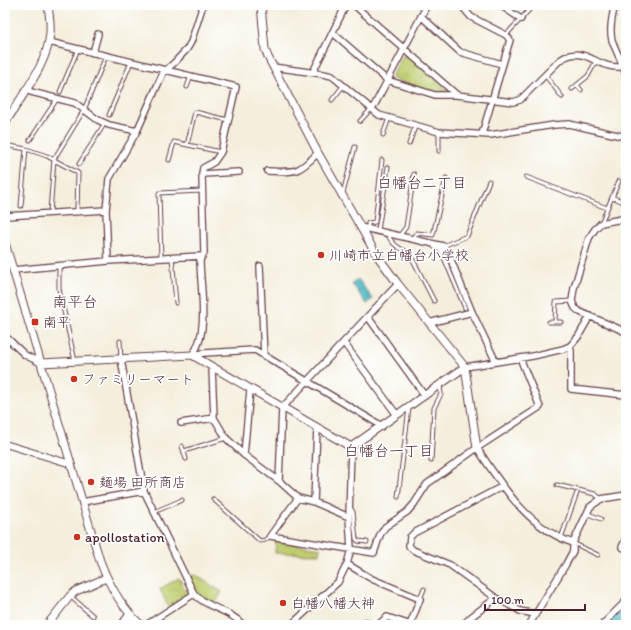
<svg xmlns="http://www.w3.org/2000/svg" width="631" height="630" font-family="Itim,'Klee One',sans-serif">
<defs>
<pattern id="park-crowns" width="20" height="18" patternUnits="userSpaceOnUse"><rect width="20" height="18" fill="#bfcd6f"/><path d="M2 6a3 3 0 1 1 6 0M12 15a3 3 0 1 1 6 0" fill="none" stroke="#a6b060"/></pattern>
<pattern id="water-ripples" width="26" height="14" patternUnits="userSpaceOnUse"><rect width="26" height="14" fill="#46b5c0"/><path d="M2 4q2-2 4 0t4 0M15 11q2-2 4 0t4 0" fill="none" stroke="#3c939c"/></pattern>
</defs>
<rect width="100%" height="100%" fill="#fff"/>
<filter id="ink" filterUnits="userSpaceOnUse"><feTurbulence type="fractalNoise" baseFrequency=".025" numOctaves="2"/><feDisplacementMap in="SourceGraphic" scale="8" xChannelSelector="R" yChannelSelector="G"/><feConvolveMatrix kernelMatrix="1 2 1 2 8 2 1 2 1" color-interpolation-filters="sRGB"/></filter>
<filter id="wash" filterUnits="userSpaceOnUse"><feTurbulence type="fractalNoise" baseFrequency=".012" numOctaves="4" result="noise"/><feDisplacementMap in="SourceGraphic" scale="16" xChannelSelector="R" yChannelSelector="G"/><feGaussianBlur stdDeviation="0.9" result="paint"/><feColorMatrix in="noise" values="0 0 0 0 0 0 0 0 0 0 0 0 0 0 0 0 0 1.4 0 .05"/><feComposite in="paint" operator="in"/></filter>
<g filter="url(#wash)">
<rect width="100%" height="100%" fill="#f4efdd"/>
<path fill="url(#park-crowns)" stroke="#84764d" d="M404 54H406L448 90 446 92 431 91 393 79 392 76Z
M276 541 320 548 319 554 275 553Z
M195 575 222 592 217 600 213 604C201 598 194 590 188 578Z
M179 578 187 594 168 607 160 589Z"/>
<path fill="url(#water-ripples)" stroke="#486a76" d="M358 279 373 299 367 304 352 284Z"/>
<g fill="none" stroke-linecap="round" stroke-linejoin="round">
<path stroke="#46b5c0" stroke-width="12" d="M612 625 626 611"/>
</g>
</g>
<g filter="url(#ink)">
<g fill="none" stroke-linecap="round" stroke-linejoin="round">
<g stroke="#643e46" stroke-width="5">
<path id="service" d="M506 35 529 10
M545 75 562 97
M577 85 581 90
M187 87 191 76
M572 89 588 76 596 61
M60 92 78 49
M332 100 343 86
M109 115 131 62
M360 121 371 109
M383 135 389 118
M30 140 57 99
M409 144 415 127
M5 145 26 149 47 156 78 173 77 211
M187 145 195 112 228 120
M439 151V132
M169 160 174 142 221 152
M79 164 105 123
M526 177 607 208
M343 193 355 147
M612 197 626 203
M21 206 26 149
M50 212 54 159 84 110 106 56
M601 223 619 181
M368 228V223L375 222 382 160
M378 230 388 167
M388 233C389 242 400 250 409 252L434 301
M400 235 406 227 414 174
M412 238 417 233 433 235 446 178
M434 243V247L441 250 442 253 465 308
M443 246 467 236 489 181
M172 257 176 303
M161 258 159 193 202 191
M59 266V289L75 361
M549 322H561
M555 322 556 302 572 301
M120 341 121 359
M182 446 186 459
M184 451 226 438
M431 461 434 408 441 394 440 386
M557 485 595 494 601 499
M398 497 409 408
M213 499 260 541 265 540 270 536
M350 507 353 512 356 539 358 541 367 542
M154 512 182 500
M586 513 601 519
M561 538 578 490
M573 543 598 555
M70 596 93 616
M420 599 424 589
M624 625 626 623"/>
</g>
<g stroke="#643e46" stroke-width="8">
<path id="minor" d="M354 5 457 95
M461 5 471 17 506 35 510 40 482 134
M500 5 521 19
M615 5C612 16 609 29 612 40 616 52 623 63 626 75
M421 16 460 52 502 64
M333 33 387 80 435 95H457L513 102 520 100 560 60C587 42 597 73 626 66
M49 42 236 87 221 152 214 162 203 168 202 174 204 253 200 260C200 286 210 334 192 355
M93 53 98 34
M273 67 323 74 332 76 379 115 439 132 490 135 554 125 569 124 626 137
M313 72 346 5
M26 89 31 92 75 103 98 120 109 125 137 131
M371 109 374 106 427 5
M267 171C296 172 297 174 318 153
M202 174 239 172
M626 215 622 219 601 223 595 229 589 238 574 288 572 301 575 308 580 312 626 332
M5 216 106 210
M360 227 443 246 447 250 472 312 496 362
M108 261 106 210 109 179 137 131 163 73 175 62 187 49 191 42 203 5
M260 266 264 356
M13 270 108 261 201 256
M368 317 425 396
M429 323 472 312
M5 336 25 355 41 363
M344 343 397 415
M570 346 571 351V389L626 395
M192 355 204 353 255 350 382 426
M121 359 144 491 194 594C208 609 229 609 243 625
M212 367 214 418 226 438 244 455 279 481 298 498 314 502 349 517
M465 367 533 356 563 349 570 346 578 337 590 316
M181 423 214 418
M5 444 71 464
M477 448C503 487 527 527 573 543
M244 455 250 390
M279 481 282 408 398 284
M503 486 414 533 410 537 409 546 413 550 450 565 496 598 515 608 520 611 535 614
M298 498 270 536 374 553 380 535 385 527 407 512 414 504 427 484 477 448 540 407 520 358
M82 502 144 491
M314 502 317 428
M626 538 622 547 626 549
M347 564 372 579 420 599 410 625
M146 625 194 594
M291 625 338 582 347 564 351 549 349 517 351 447
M364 625 366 622 371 625
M378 625 387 617 411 625
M463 625 471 617 496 598
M529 625 566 564 573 551V543L590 507 601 499 626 495
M602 625 626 601"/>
</g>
<g stroke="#643e46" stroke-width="9">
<path id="tertiary" d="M261 5 265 49 268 57 318 153 376 254 398 284 465 367 477 448
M5 124C20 97 48 65 50 33 51 24 49 14 48 5
M5 243 100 561C109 585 122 608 141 625
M41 363 192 355 351 447 465 367
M47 625 70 596 76 591 106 578
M122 625 130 614"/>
</g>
<use href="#service" stroke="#fff" stroke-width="3"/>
<use href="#minor" stroke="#fff" stroke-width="5.5"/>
<use href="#tertiary" stroke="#fff" stroke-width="7"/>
</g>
</g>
<g fill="#c8321e" stroke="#fff" stroke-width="1.5">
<circle cx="321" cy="255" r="4"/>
<rect x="31" y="318" width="8" height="8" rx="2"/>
<circle cx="74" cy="379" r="4"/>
<circle cx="91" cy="482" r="4"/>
<circle cx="77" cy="537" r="4"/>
<circle cx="283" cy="603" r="4"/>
</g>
<g text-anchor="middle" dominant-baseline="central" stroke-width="3.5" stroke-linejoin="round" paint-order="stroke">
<g font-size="14" fill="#4a1f2b" stroke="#fff" text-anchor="start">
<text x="329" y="255">川崎市立白幡台小学校</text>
<text x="43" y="322">南平</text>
<text x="82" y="379">ファミリーマート</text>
<text x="99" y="482">麺場 田所商店</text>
<text x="85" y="537">apollostation</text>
<text x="291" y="603">白幡八幡大神</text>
</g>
<g font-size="15" fill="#4a1f2b" stroke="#fff">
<text x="422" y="183">白幡台二丁目</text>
<text x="75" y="302">南平台</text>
<text x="389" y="451">白幡台一丁目</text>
</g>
</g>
<rect width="631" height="630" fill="none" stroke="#fff" stroke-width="20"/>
<path d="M485 604v6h100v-6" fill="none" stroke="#4a1f2b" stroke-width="2"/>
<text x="491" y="604" font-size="12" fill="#4a1f2b" stroke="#ffffff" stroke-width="3" paint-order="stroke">100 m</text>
</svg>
